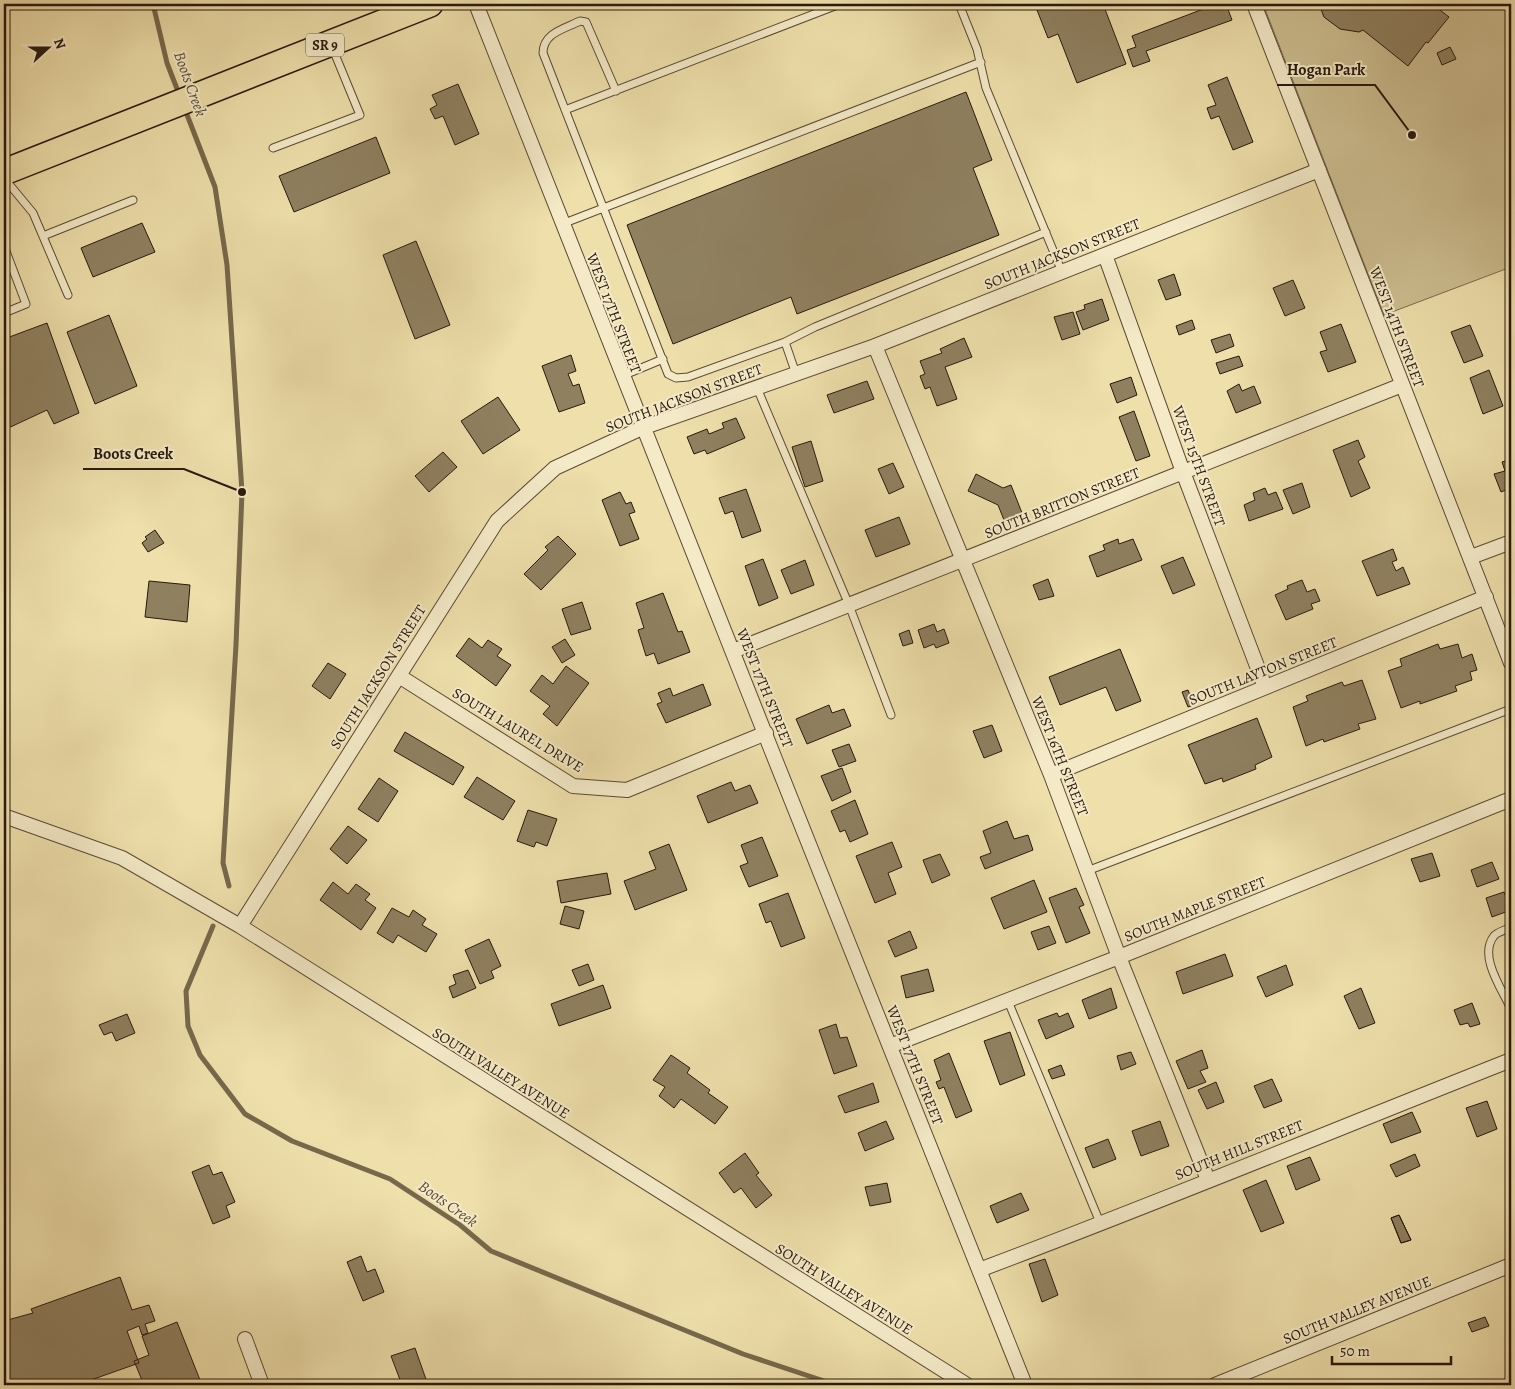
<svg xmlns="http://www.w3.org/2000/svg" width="1515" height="1389" font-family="Alegreya,serif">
<rect width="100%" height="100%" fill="#eedfab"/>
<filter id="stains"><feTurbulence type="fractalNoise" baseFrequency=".004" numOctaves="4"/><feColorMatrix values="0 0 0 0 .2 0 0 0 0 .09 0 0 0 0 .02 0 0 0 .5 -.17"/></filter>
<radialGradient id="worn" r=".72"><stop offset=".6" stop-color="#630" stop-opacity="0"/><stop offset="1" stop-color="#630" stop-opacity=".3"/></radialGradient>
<path fill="#ccbd90" stroke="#7a6b4f" d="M1263 4H1511V267L1384 315Z"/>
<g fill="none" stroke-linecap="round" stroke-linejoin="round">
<path stroke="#77684c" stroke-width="5" d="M153 4 167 63 179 94
M184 107 215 187 227 265 242 492 236 645 223 863 229 886
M213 926 186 991 188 1026 200 1055 245 1114 292 1141 390 1179 460 1225 491 1251 743 1354 836 1385"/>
</g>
<path fill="#8f8060" stroke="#28190e" d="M1053 4H1103L1126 64 1077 83 1058 34 1048 38 1037 10Z
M1205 4H1226L1232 20 1146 51 1150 61 1133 67 1127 50 1136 47 1132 36 1206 8Z
M1319 4H1432L1449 17 1428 43 1426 42 1408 66 1363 30 1359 32 1340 29 1324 17Z
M1450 47 1456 59 1442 65 1437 53Z
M1227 77 1253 142 1233 150 1219 116 1211 119 1207 108 1216 105 1208 85Z
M458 84 479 134 455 145 443 116 435 119 430 109 437 105 432 95Z
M966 92 992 160 973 168 999 235 797 314 791 297 673 344 627 225Z
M376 137 390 173 294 212 279 176Z
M142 223 155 252 93 277 81 248Z
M416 241 450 325 415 339 383 255Z
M1174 274 1181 295 1166 300 1158 280Z
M1293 280 1305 308 1285 316 1273 288Z
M1102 299 1109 320 1083 330 1076 312 1085 309 1084 305Z
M1073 312 1080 334 1062 340 1054 317Z
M109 315 137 386 95 404 67 332Z
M1192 320 1195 329 1179 335 1176 326Z
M47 323 79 413 54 424 47 410 4 430V339Z
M1341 324 1356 362 1328 372 1320 352 1327 350 1320 332Z
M1470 325 1483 356 1464 363 1451 332Z
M1230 334 1234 346 1216 353 1211 340Z
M964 338 972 357 945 367 957 399 937 406 930 387 925 389 920 376 925 374 920 361 942 353 940 349Z
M571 355 576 371 568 374 573 386 579 384 585 403 559 412 542 366Z
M1239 356 1243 366 1220 374 1216 363Z
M1489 370 1503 406 1483 414 1470 378Z
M1131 377 1137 395 1117 403 1110 384Z
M867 381 874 399 834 413 827 395Z
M1239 384 1242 391 1254 386 1261 403 1236 413 1227 391Z
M498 397 520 430 483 454 461 421Z
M1134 411 1150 456 1136 461 1119 417Z
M736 418 745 438 707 454 705 450 694 454 687 437 707 429 709 434 724 428 722 423Z
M1358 440 1365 457 1358 461 1370 488 1351 497 1333 450Z
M811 441 823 481 805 487 792 447Z
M443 452 457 467 429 492 415 476Z
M1511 459V488L1501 492 1494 474 1505 471 1502 462Z
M893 463 904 487 889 494 878 469Z
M976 474 1003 488 1011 485 1022 513 1004 520 998 505 968 491Z
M1302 483 1310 507 1293 514 1283 490Z
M1265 488 1268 495 1276 492 1283 509 1249 521 1244 505 1255 500 1253 493Z
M746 489 761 531 742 538 733 511 725 514 719 498Z
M620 492 626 504 631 502 635 512 629 514 639 539 620 546 602 500Z
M899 517 910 544 876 557 865 530Z
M155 530 164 543 148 552 142 543 147 539 145 537Z
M558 536 576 554 541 590 524 574 548 550 545 547Z
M1118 539 1119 544 1133 539 1142 560 1097 577 1089 556 1105 550 1103 545Z
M1393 549 1397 560 1392 562 1396 571 1403 567 1410 584 1377 596 1362 561Z
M1183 557 1195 585 1173 594 1161 566Z
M763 559 778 598 759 606 745 566Z
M805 560 814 585 791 594 781 570Z
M1048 579 1054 596 1039 600 1033 585Z
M1302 580 1307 592 1315 589 1320 601 1311 604 1313 609 1286 620 1275 595 1288 589 1287 586Z
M149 581 190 585 187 622 145 617Z
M663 593 678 632 682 631 690 652 658 664 654 653 646 656 638 630 644 628 636 603Z
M582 602 591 629 571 635 562 609Z
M934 624 937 632 944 629 949 643 936 648 934 644 924 648 918 630Z
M909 630 913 643 903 646 899 634Z
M469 638 482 648 488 640 502 649 497 656 511 665 496 686 456 656Z
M565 639 575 655 562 663 552 647Z
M1438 644 1440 649 1458 644 1462 658 1472 654 1477 670 1470 672 1472 680 1455 686 1457 691 1420 704V701L1401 708 1388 671 1402 666 1400 659Z
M1120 649 1141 701 1116 711 1106 687 1060 705 1049 677Z
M328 663 346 674 330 699 312 686Z
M566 666 589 683 557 726 543 714 550 706 530 691 542 675 553 684Z
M1362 680 1376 719 1358 724 1360 729 1324 742 1323 739 1306 746 1293 707 1308 701 1306 696 1342 682 1344 686Z
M703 684 711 705 666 723 657 704 662 702 658 693 670 688 673 696Z
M1188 690 1194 705 1188 707 1182 692Z
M829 705 832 713 844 709 851 726 807 744 796 719Z
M1257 718 1272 757 1255 765 1256 769 1223 782 1222 778 1205 784 1188 745Z
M992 725 1002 751 984 758 973 731Z
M405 732 464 767 453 785 394 751Z
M849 744 856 761 839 767 832 750Z
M842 768 851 792 832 801 821 776Z
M477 777 515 801 503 820 464 797Z
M379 778 398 791 378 822 358 809Z
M731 782 735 791 750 785 758 803 708 823 697 796Z
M855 800 868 834 850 842 845 830 840 832 831 811Z
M528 810 557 819 547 846 536 842 534 847 517 841Z
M1007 821 1014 839 1028 835 1033 850 985 869 980 857 991 853 983 831Z
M348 826 367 840 347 864 330 849Z
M762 837 778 876 749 887 740 866 748 863 741 845Z
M892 842 902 867 888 873 896 894 875 903 856 856Z
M669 844 687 890 635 910 624 881 656 869 649 852Z
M1432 853 1440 876 1420 882 1411 859Z
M940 854 950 875 932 883 923 860Z
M1492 862 1499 879 1477 887 1471 870Z
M607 873 611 894 561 903 557 881Z
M1034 880 1047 912 1004 929 991 898Z
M333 882 348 894 356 884 370 894 365 900 376 908 361 930 320 900Z
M1076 888 1084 905 1079 907 1090 933 1066 943 1049 898Z
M1504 892 1511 910 1492 917 1486 898Z
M788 893 805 938 781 947 771 921 766 923 759 904Z
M565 906 584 911 579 929 560 924Z
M392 908 409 917 413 910 426 919 422 925 437 934 426 952 398 935 393 943 377 933Z
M1049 926 1056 943 1038 950 1031 932Z
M910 931 917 948 895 957 888 941Z
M489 939 501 966 491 971 494 978 480 984 465 950Z
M1225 954 1233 976 1183 994 1176 972Z
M588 964 594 980 579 986 572 970Z
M1286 965 1293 985 1266 997 1257 977Z
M928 969 934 991 906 998 901 976Z
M468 970 476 988 453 998 449 987 456 984 453 975Z
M603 985 611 1008 559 1026 551 1004Z
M1111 988 1117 1008 1089 1019 1082 1000Z
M1361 988 1375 1023 1359 1029 1344 996Z
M1472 1003 1480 1024 1470 1027 1468 1023 1460 1025 1454 1010Z
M1057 1013 1059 1017 1068 1013 1074 1027 1046 1039 1038 1020Z
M127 1014 135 1033 116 1041 112 1032 104 1035 99 1025Z
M836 1024 840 1038 847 1037 857 1066 834 1074 819 1030Z
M1010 1032 1025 1075 1000 1085 984 1041Z
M1202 1050 1208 1068 1200 1071 1206 1082 1188 1089 1176 1061Z
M1131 1052 1136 1064 1121 1070 1117 1056Z
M949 1053 972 1111 956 1118 944 1087 939 1089 936 1082 941 1080 934 1060Z
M671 1055 690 1068 687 1073 710 1090 708 1093 728 1107 715 1124 681 1099 674 1108 659 1096 665 1087 653 1080Z
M1061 1065 1065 1075 1052 1079 1048 1070Z
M1272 1079 1282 1101 1264 1108 1254 1086Z
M1216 1082 1224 1102 1207 1109 1198 1090Z
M873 1083 879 1102 845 1113 838 1096Z
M1487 1101 1497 1129 1477 1137 1466 1108Z
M1412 1112 1421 1132 1391 1143 1383 1124Z
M886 1121 894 1139 865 1151 858 1133Z
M1160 1121 1169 1146 1141 1156 1132 1131Z
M1108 1139 1116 1159 1093 1168 1085 1148Z
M745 1153 759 1173 756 1175 772 1195 756 1208 741 1188 734 1193 719 1173Z
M1415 1154 1420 1166 1396 1177 1390 1165Z
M1310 1157 1320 1180 1296 1190 1287 1166Z
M209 1165 213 1175 222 1172 235 1202 226 1206 230 1217 213 1224 192 1172Z
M1266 1180 1284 1223 1261 1232 1243 1190Z
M887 1183 891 1202 870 1206 865 1187Z
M1021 1193 1029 1210 997 1223 990 1206Z
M1399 1215 1411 1240 1401 1243 1391 1218Z
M1399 1215 1411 1240 1401 1243 1391 1218Z
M361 1256 367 1272 375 1269 384 1292 363 1301 347 1262Z
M1045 1259 1058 1295 1042 1302 1029 1264Z
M120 1277 132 1310 149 1305 155 1321 145 1324 148 1333 142 1335 139 1326 127 1331 139 1363 77 1385H10L4 1371V1321L33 1313 31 1309Z
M1485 1317 1489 1326 1472 1332 1468 1323Z
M177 1322 202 1385H144L134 1361 149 1355 142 1336Z
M415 1348 428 1385H402L391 1356Z"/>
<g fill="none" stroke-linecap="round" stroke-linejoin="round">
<g stroke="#5a4a35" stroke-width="9">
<path id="lane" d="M959 4 977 49 986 88 1062 272
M1480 4H1487
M616 91 586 22 580 21C564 29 543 33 543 53L668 374 676 378 688 377 785 342 796 374
M565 110 840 4
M273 148 360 115 332 47
M4 178 33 213 68 295
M562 224 981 62
M43 236 133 200
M4 246 26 304 4 313
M785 342 815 327 1046 232
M622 376 663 359
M757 388 849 605 891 715
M1087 871 1511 709
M1511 927C1506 930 1497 932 1494 936 1478 956 1502 989 1511 1009
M1008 1001 1101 1225"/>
</g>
<g stroke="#5a4a35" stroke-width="16">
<path id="street" d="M476 4C656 465 842 925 1025 1385
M1254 4 1511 663
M1105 255 1183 472 1265 687
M875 346 1051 775 1119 957 1208 1180
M1471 557 1511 542
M733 651 1402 385
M399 676 573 786 627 790 766 733
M1051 775 1486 597
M4 816 122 858 240 926 967 1385
M240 926 497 521 555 468 642 428 875 346 1319 170
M890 1046 1119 957 1511 799
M979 1270C1158 1203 1334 1130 1511 1060
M245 1339 262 1385
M1215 1385 1511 1265"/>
</g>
<g stroke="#28190e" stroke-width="28">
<path id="highway" d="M4 172 430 4"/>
</g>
<use href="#lane" stroke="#f4eac8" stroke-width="7"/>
<use href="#street" stroke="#f4eac8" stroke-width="14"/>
<use href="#highway" stroke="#eedfab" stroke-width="25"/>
</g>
<g text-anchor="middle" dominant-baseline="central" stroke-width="4" stroke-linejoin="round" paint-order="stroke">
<rect fill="#f4eac8" stroke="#655846" stroke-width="1" x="306" y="33.5" width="38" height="23" rx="4"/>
<g font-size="14" font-weight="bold" fill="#28190e">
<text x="325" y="45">SR 9</text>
</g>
<g font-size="15" fill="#28190e" stroke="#f4eac8">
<text transform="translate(1062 254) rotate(-22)">SOUTH JACKSON STREET</text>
<text transform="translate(614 313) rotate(69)">WEST 17TH STREET</text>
<text transform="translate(1397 327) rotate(69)">WEST 14TH STREET</text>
<text transform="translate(684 398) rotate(-21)">SOUTH JACKSON STREET</text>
<text transform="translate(1199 466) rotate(70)">WEST 15TH STREET</text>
<text transform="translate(1062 503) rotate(-22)">SOUTH BRITTON STREET</text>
<text transform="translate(1263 671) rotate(-22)">SOUTH LAYTON STREET</text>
<text transform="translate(378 677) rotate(-58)">SOUTH JACKSON STREET</text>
<text transform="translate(765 688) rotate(68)">WEST 17TH STREET</text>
<text transform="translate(518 730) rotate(31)">SOUTH LAUREL DRIVE</text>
<text transform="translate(1060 756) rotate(68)">WEST 16TH STREET</text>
<text transform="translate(1195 909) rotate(-22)">SOUTH MAPLE STREET</text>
<text transform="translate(915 1065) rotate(68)">WEST 17TH STREET</text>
<text transform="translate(501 1073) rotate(32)">SOUTH VALLEY AVENUE</text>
<text transform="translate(1239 1150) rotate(-22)">SOUTH HILL STREET</text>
<text transform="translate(844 1289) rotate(32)">SOUTH VALLEY AVENUE</text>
<text transform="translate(1357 1310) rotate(-22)">SOUTH VALLEY AVENUE</text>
</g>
<g font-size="16" font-style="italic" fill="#5c4d38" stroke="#f4eac8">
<text transform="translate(190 84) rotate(70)">Boots Creek</text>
<text transform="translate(448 1204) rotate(35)">Boots Creek</text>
</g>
</g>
<path fill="none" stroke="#28190e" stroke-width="2" d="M1412 135L1375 85H1277M242 492L184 469H83"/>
<g fill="#28190e" stroke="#f4eac8" stroke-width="2">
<circle cx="1412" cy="135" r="5"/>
<circle cx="242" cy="492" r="5"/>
</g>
<g font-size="16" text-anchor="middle" font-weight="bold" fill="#28190e" stroke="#f4eac8" stroke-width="4" stroke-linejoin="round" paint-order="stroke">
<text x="1326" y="75">Hogan Park</text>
<text x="133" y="459">Boots Creek</text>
</g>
<rect width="1515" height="1389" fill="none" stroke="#eedfab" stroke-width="20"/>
<rect x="5" y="5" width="1505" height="1379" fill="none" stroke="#28190e" stroke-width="2.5"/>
<rect x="10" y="10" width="1495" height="1369" fill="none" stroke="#28190e"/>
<g transform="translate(48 48) rotate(69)" stroke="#f4eac8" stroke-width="4" paint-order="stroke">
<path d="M0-4L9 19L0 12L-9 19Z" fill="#28190e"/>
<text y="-8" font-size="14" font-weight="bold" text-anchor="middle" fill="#28190e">N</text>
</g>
<path d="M1332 1356v8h119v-8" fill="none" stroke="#28190e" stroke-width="2.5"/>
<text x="1340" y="1356" font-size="15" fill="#28190e" stroke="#f4eac8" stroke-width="4" paint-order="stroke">50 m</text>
<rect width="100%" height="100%" filter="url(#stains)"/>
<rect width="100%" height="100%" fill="url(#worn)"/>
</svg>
